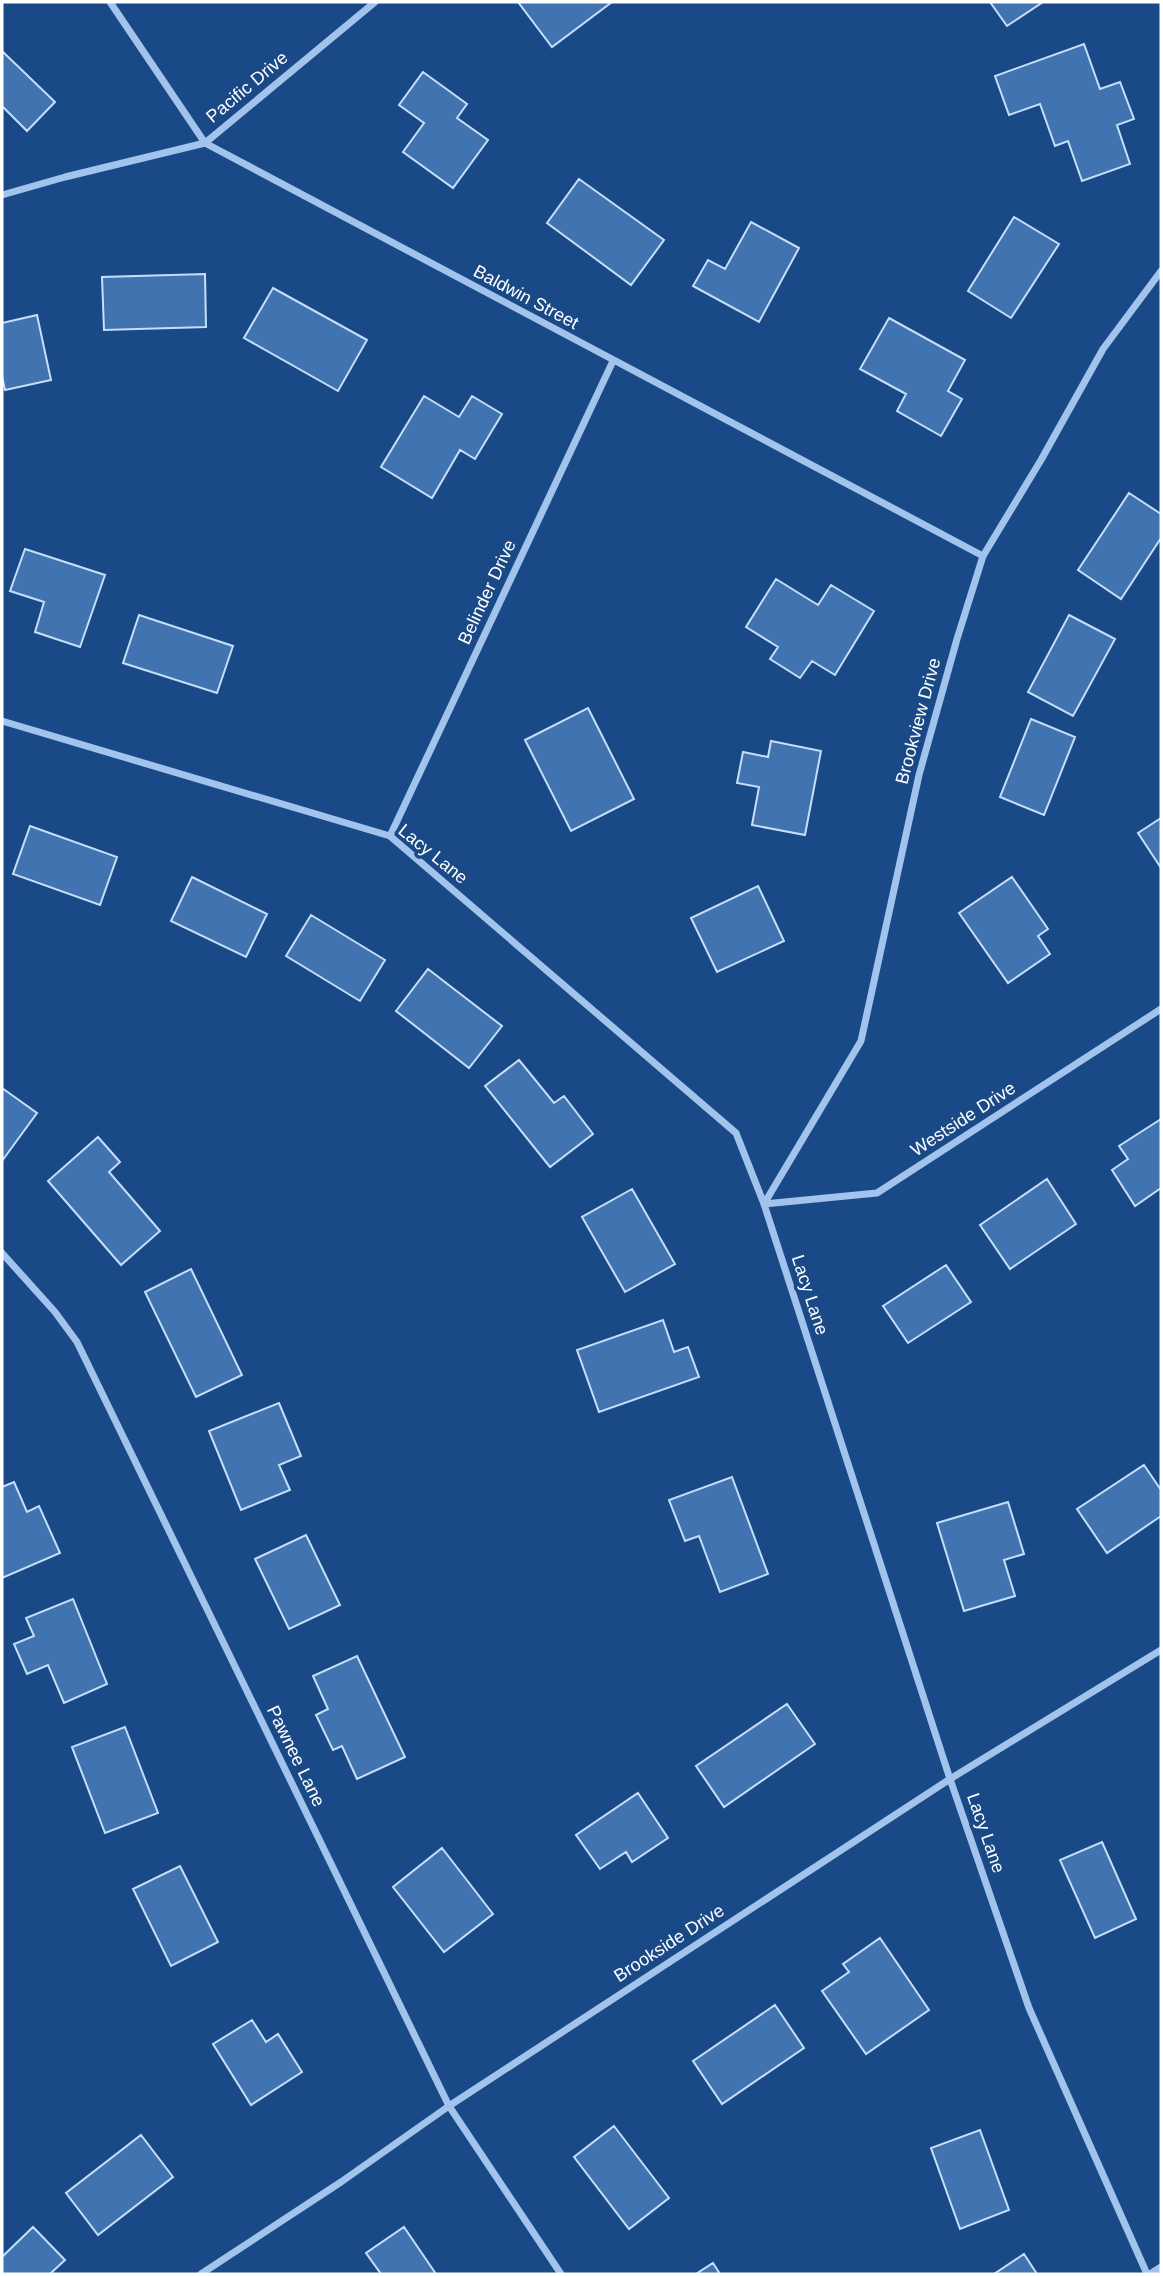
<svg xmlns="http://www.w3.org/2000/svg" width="1163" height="2276" font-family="Arial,sans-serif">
<rect width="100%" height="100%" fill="#1a4987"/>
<path fill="#4273b1" stroke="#c7def9" stroke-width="2" d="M518 2H612L552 47Z
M990 2H1043L1007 26Z
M1084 44 1100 89 1120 82 1134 119 1117 125 1130 164 1082 181 1068 141 1055 146 1040 104 1009 115 995 76Z
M2 51 55 102 27 131 2 106Z
M423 72 467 104 457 118 488 140 453 188 403 152 424 123 399 105Z
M579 179 664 240 631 285 547 223Z
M1014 217 1059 244 1011 318 968 291Z
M751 222 799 248 759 322 693 286 708 260 725 269Z
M205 274 206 327 104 330 102 277Z
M273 288 367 340 338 391 244 338Z
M37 315 51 380 5 390 2 376V323Z
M889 318 965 360 948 391 962 399 941 436 897 411 906 394 860 369Z
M424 396 459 417 472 396 502 414 475 459 460 450 432 498 381 467Z
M1129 493 1161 514V538L1121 599 1078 570Z
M25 549 105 575 80 647 35 632 44 602 10 591Z
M776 579 818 605 831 585 874 611 835 675 812 661 800 678 770 659 778 647 746 627Z
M139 615 233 646 217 693 123 663Z
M1069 615 1115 639 1073 716 1028 692Z
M588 708 634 799 571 831 525 740Z
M1031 719 1075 737 1044 815 1000 797Z
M771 741 821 751 805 835 752 825 759 787 737 783 743 752 768 757Z
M1161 818V868L1138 833Z
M30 826 117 857 100 905 13 874Z
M192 877 267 914 246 957 171 921Z
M1012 877 1048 929 1038 936 1050 954 1008 983 959 913Z
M758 886 784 941 717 972 691 918Z
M311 915 385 960 360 1001 286 956Z
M428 969 502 1026 469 1068 396 1011Z
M519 1060 554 1103 564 1096 593 1134 550 1167 485 1086Z
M2 1088 37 1113 2 1161Z
M1161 1119V1188L1135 1206 1112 1170 1128 1159 1119 1146Z
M98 1137 120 1162 109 1172 160 1231 121 1265 48 1181Z
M1047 1179 1076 1224 1010 1269 980 1225Z
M632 1189 675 1264 625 1292 582 1217Z
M946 1265 971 1302 908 1343 883 1306Z
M191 1269 242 1375 196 1397 145 1292Z
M663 1320 674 1352 688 1347 699 1377 599 1412 577 1350Z
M279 1403 301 1456 279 1465 290 1490 241 1510 209 1431Z
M1144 1465 1161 1490V1516L1107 1553 1077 1509Z
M732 1477 768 1574 720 1592 699 1536 685 1541 669 1500Z
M14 1482 27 1512 39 1506 60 1553 2 1578V1487Z
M1008 1502 1024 1554 1004 1560 1015 1596 964 1611 937 1523Z
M306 1535 340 1605 289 1629 255 1559Z
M73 1599 107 1684 64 1703 48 1665 27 1674 14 1644 34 1636 26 1618Z
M357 1656 405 1757 357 1779 342 1746 333 1750 316 1715 328 1709 313 1676Z
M787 1704 815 1744 724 1807 696 1766Z
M125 1727 158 1813 105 1833 72 1747Z
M638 1793 668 1838 632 1862 626 1852 600 1869 576 1835Z
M1102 1842 1136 1919 1095 1938 1060 1860Z
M442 1848 493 1914 444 1952 393 1887Z
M180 1866 218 1942 171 1966 133 1889Z
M880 1938 929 2010 866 2054 822 1991 849 1972 843 1964Z
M775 2005 804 2048 722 2104 693 2061Z
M252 2020 266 2042 278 2034 302 2072 251 2105 213 2044Z
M614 2126 669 2198 629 2229 574 2157Z
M980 2130 1009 2210 960 2229 931 2148Z
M141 2135 173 2177 98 2235 66 2193Z
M33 2227 65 2260 50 2274H2V2257Z
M404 2227 436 2274H381L366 2253Z
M1024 2254 1037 2274H994Z
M713 2263 720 2274H696Z"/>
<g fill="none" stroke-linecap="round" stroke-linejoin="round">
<path stroke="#a1c3ec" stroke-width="7" d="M110 2 205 143 983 556
M2 195 65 177 205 143 375 2
M2 721 390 836 736 1133 764 1204 950 1779 1029 2008 1147 2274
M390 836 613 361
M764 1204 861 1041 919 775 957 639 983 556 1041 460 1103 349 1161 271
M764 1204 877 1193 1161 1009
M2 1253 55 1312 77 1342 449 2106 561 2274
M201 2274 341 2182 449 2106 950 1779 1161 1650
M1150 2274 1161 2267"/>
</g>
<g text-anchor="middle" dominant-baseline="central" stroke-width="7" stroke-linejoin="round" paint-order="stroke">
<g font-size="18" fill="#fff" stroke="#1a4987">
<text transform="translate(247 87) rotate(-40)">Pacific Drive</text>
<text transform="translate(526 297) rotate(28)">Baldwin Street</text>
<text transform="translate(487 592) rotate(-65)">Belinder Drive</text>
<text transform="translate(918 721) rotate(-75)">Brookview Drive</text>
<text transform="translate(433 854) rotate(39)">Lacy Lane</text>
<text transform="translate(963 1119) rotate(-33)">Westside Drive</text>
<text transform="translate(810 1295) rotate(72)">Lacy Lane</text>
<text transform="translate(296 1756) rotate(64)">Pawnee Lane</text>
<text transform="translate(986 1833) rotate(71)">Lacy Lane</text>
<text transform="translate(669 1943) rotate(-33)">Brookside Drive</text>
</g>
</g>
<rect width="1163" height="2276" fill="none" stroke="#ffffff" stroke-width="7"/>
</svg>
